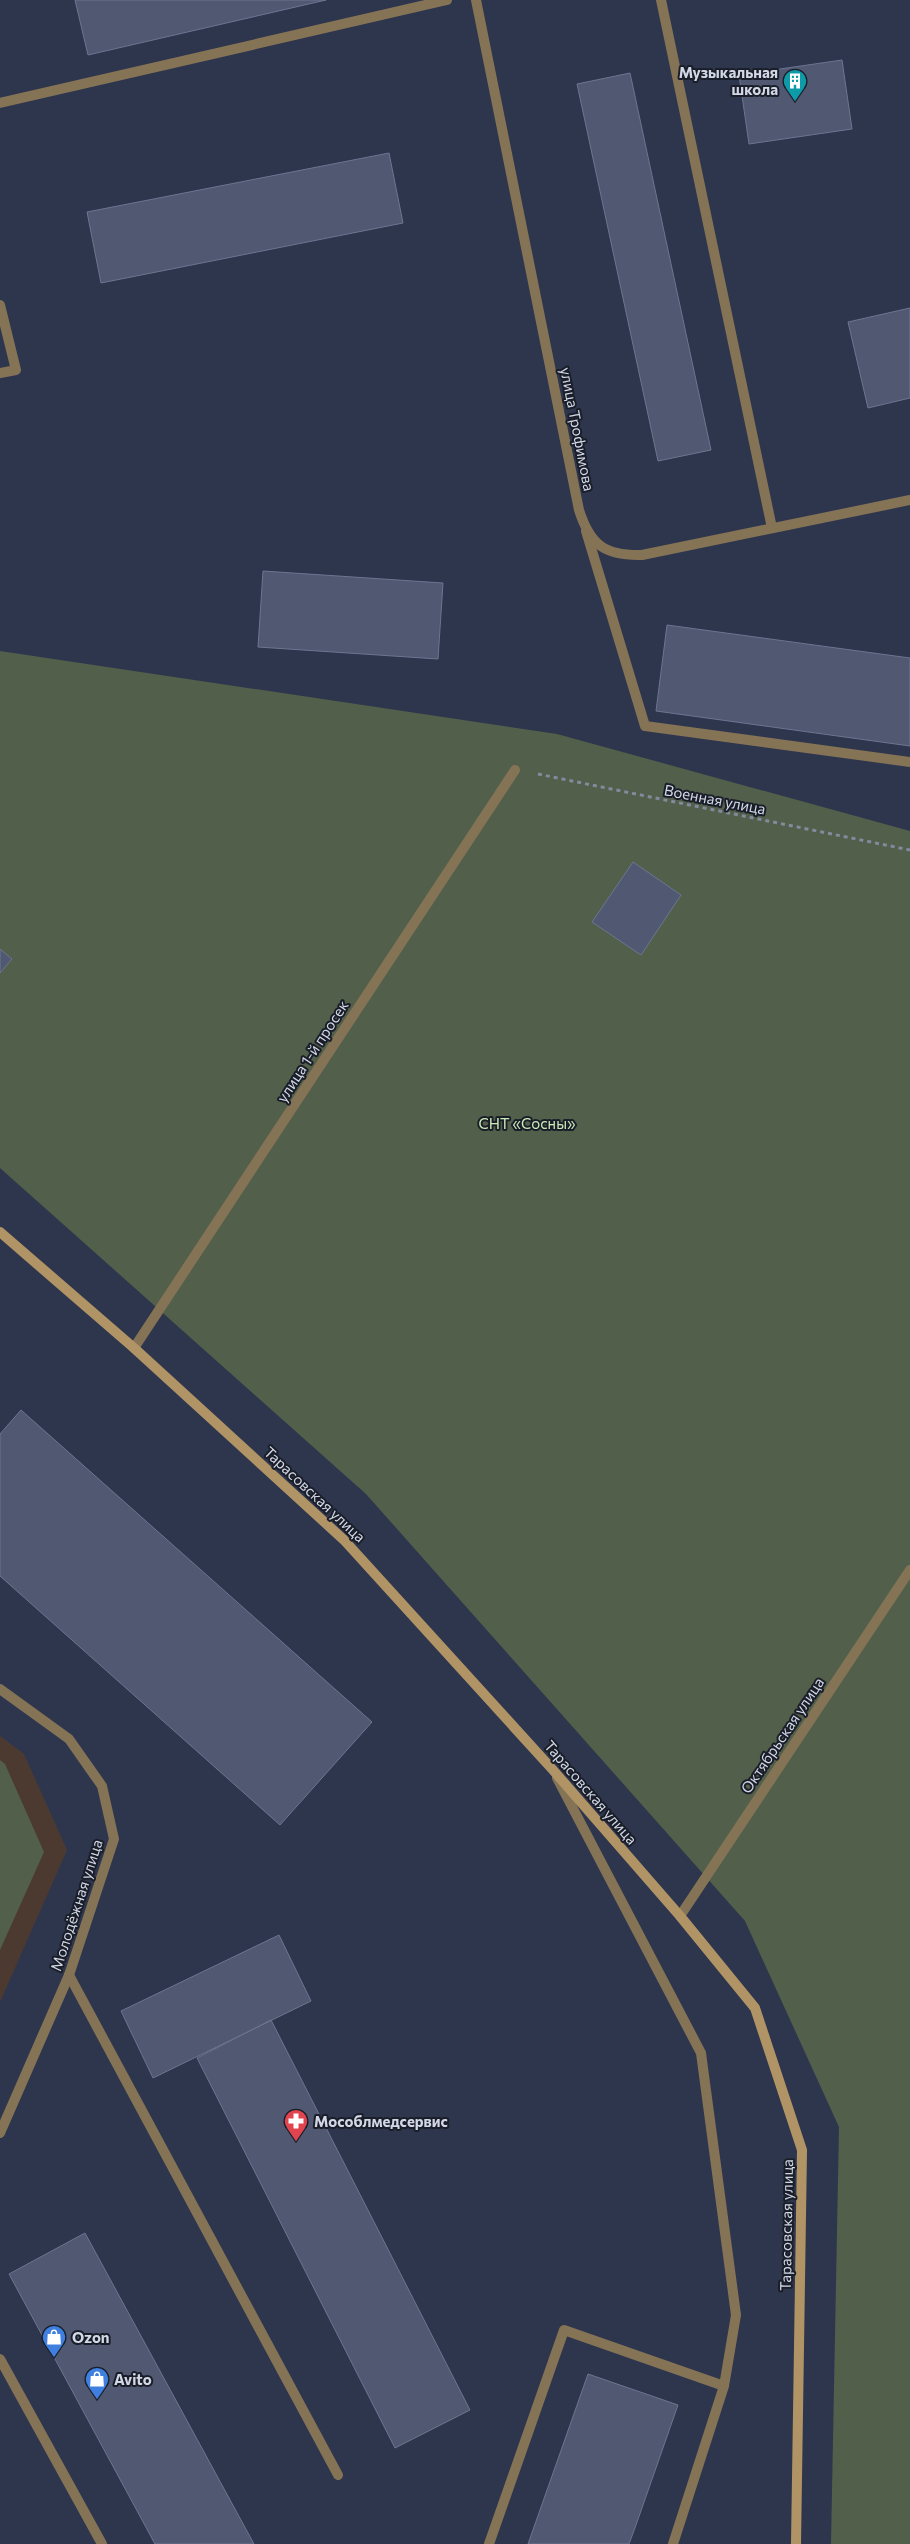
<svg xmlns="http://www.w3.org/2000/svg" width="910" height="2544" font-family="Commissioner,sans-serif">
<rect width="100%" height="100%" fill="#2e364d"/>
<path fill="#4c3a31" d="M0 1736 24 1754 67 1850 0 2002Z"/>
<path fill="#525f4a" d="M0 651 557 734 910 831V2544H831L839 2127 745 1921 366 1494 0 1168Z
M0 1760 5 1764 44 1852 0 1950Z"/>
<path fill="#505872" stroke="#6d7691" d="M75 0H326L88 55Z
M842 60 852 129 749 144 739 75Z
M630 73 711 450 658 461 577 84Z
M389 153 403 223 101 283 87 212Z
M910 308V398L868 408 848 322Z
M263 571 443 583 438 659 258 647Z
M667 625 910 658V746L656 711Z
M633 862 681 895 641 955 592 922Z
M0 949 12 959 0 973Z
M21 1410 372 1722 280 1825 0 1576V1434Z
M279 1935 311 2001 153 2078 121 2011Z
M271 2020 470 2410 395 2448 197 2058Z
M85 2233 254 2544H155L9 2274Z
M588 2374 678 2405 636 2525 629 2544H528Z"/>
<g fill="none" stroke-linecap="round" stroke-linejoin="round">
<path stroke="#838a9d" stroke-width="3" stroke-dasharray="4 4" stroke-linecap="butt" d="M538 774 910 850"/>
<path stroke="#857356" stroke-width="10" d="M661 0 772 528
M0 103 447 0
M0 305 16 370 0 373
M586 531 645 726 910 762
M134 1348 515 770
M557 1778 701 2053 736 2315 724 2386 673 2544
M680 1916 910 1570
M69 1975 338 2475
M0 2359 102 2544
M489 2544 564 2330 724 2386"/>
<path stroke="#857356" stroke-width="10" d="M476 0 579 510C590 545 605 556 642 555L910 500
M0 1689 69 1739 102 1786 114 1839 69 1975 0 2133"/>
<path stroke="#b19466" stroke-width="10" d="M0 1232 134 1348 344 1540 553 1770 680 1916 755 2008 802 2150 796 2544"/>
</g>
<defs>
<g id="building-pin" transform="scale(1.25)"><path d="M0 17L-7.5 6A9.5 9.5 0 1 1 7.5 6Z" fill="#0f9aa8" stroke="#1a1e29"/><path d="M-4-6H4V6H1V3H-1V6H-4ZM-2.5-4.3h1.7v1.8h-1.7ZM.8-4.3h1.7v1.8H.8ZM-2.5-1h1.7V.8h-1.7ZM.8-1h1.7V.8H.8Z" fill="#fff"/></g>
<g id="pharmacy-pin" transform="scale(1.25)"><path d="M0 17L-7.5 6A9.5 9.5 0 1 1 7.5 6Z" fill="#e0444e" stroke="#1a1e29"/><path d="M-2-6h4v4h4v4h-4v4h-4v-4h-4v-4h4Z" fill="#fff"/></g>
<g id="shop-pin" transform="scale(1.25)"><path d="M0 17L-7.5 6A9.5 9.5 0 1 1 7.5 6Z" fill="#3f7fe0" stroke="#1a1e29"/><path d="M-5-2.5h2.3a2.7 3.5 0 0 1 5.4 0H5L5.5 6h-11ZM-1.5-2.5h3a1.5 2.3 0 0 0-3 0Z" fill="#fff"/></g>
</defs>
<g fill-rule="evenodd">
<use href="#building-pin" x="795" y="81"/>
<use href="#pharmacy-pin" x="296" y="2121"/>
<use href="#shop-pin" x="54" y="2337"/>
<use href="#shop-pin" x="97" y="2379"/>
</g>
<g text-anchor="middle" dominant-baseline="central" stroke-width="4" stroke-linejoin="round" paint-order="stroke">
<g font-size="15" font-weight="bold" fill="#d3d8e7" stroke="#1a1e29" text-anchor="start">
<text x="778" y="72" text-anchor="end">Музыкальная<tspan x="778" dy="17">школа</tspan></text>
<text x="314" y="2121">Мособлмедсервис</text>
<text x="72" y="2337">Ozon</text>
<text x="114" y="2379">Avito</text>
</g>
<g font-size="15" fill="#d3d8e7" stroke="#1a1e29">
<text transform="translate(578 429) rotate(79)">улица Трофимова</text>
<text transform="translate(715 799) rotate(11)">Военная улица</text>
<text transform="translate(312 1051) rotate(-57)">улица 1-й просек</text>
<text transform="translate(315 1494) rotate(43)">Тарасовская улица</text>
<text transform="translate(782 1735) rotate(-56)">Октябрьская улица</text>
<text transform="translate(591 1792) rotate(49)">Тарасовская улица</text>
<text transform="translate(76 1905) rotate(-72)">Молодёжная улица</text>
<text transform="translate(786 2225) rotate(-89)">Тарасовская улица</text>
</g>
<g font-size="15" fill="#cbeab7" stroke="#1a1e29">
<text x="527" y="1123">СНТ «Сосны»</text>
</g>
</g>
</svg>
